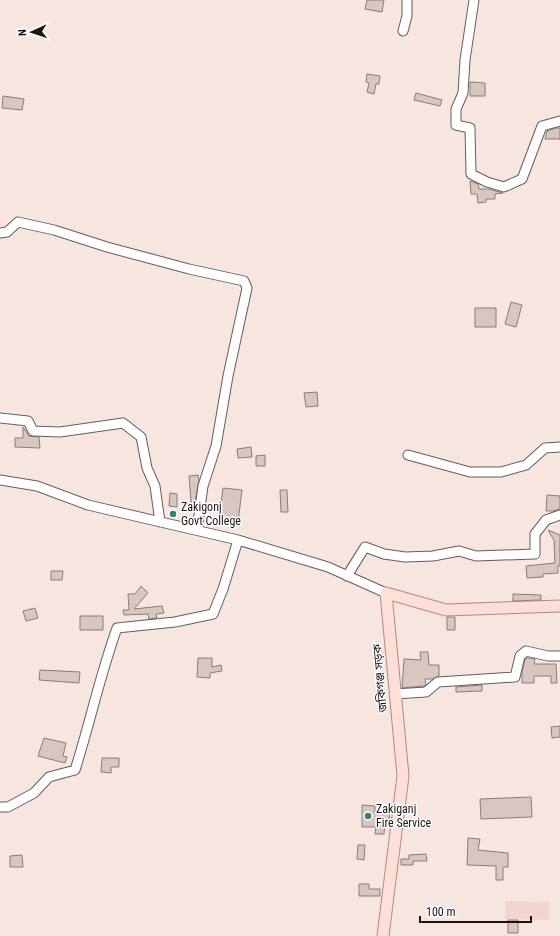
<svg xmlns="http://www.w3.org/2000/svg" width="560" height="936" font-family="'Roboto Condensed','Noto Sans Bengali',sans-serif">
<rect width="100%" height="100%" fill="#f7e5e0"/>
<path fill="#f1d6ce" d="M506 901 549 902V920L505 919Z"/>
<path fill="#d8c6c1" stroke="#8b7b76" d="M367 0H384L382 12 365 9Z
M367 74 380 76 379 84H376L374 94 367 92 369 83 366 82Z
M470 82 485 83V96H470Z
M416 93 442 100 440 106 414 100Z
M3 96 24 99 22 110 2 108Z
M556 128H560V139H545L547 131Z
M470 181 478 184 479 189H488L503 193 495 194V199H486V202L478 203 477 194H471Z
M511 302 522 305 516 327 505 324Z
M475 308H496V327H475Z
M317 392 318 406 306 407 304 393Z
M23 427 29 436 39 437 40 448 15 447V438H23Z
M251 447 252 457 238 458 237 449Z
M265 455V466H256V456Z
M198 475 199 480 195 502H191L189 476Z
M223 488 242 490 238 522 219 519Z
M280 490H287L288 512H281Z
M170 493 177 494V507L169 506Z
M547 495 560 496V509L553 511H546Z
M548 530 560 535V566H558V573L543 574V577L527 578 526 566 555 563 554 542H555Z
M51 571H63L62 580H51Z
M141 586 148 593 134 609 162 606 164 613 156 614 157 618 149 619 148 614 124 615 123 610H129L128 594H135Z
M513 594 541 595V600L513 601Z
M35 608 38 618 26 621 23 611Z
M80 616H103V630H80Z
M447 617H455V630H447Z
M420 652H428L429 665H439V676L433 679H425L426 685 424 686 402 688 404 659 421 660Z
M198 658H212V667L221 665 222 671 210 673V678L197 677Z
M528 658 535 659 534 664H556L557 683H551V676H534V683H522V673L525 659Z
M40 670 80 672 79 683 39 680Z
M482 685V691L456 692V687Z
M560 726V737L552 738 551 727Z
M44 738 66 743 63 756 67 757 65 763 38 756Z
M102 758H119V767H111V773L101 772Z
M531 797 532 817 481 819 480 799Z
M362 805 375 806V813L389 812 390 823H385L384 834H375L376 827H362Z
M468 838 480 839 478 850 508 853V867H503V880H496V866L467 865Z
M358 845H365L364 860 357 859Z
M426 854 427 861H413V865H401V859H409V855Z
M22 855 23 867H10V856Z
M359 884H369V889H380V896H359Z
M508 920H518V933H508Z"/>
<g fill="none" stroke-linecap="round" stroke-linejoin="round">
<g stroke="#6b5b57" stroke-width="11">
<path id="minor" d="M474 0 465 60 463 93 456 109V125L470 128 471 174 487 182 504 187 522 179 542 126 560 121
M403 31 407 16V0
M0 233 7 232 18 222 54 230 107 247 189 269 244 281 247 288 228 376 216 446 203 486 197 530
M0 418 28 421 33 431 60 432 123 423 141 437 147 468 155 486 160 522
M408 455 470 472H501L526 465 545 448 560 447
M0 480 37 486 88 505 238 540 328 567 386 593
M347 576 365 547 384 554 405 557 433 556 459 551 476 556 535 554V534L546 520 560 515
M395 694 426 692 438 682 515 677 520 656 526 651 548 656H560
M0 807H8L34 793 49 777 75 770C90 723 100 675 117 628L175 622 213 614 223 589 238 540"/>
</g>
<g stroke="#ad8b82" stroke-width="13">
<path id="major" d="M383 936 403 776 386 593 446 610 560 606"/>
</g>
<use href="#minor" stroke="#fff" stroke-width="9"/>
<use href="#major" stroke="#fddfd7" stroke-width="11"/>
</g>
<g fill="#387f77" stroke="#fff" stroke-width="1.5">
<circle cx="173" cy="514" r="4"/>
<circle cx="368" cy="816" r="4"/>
</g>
<g text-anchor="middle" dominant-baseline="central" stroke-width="3" stroke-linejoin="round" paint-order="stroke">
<g font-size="12" fill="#1b1513" stroke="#fff" text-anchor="start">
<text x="181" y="507">Zakigonj<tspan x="181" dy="14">Govt College</tspan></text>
<text x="376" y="809">Zakiganj<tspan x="376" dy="14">Fire Service</tspan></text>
</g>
<g font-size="12" fill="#1b1513" stroke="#fff">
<text transform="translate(380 678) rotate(-95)">জকিগঞ্জ সড়ক</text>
</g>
</g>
<g transform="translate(32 32) rotate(267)" stroke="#ffffff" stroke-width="3" paint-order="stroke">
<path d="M0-3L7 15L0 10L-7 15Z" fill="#1b1513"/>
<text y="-6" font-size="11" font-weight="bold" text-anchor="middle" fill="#1b1513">N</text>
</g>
<path d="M420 916v6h111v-6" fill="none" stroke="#1b1513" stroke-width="2"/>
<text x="426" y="916" font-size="12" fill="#1b1513" stroke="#ffffff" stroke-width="3" paint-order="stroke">100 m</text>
</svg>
